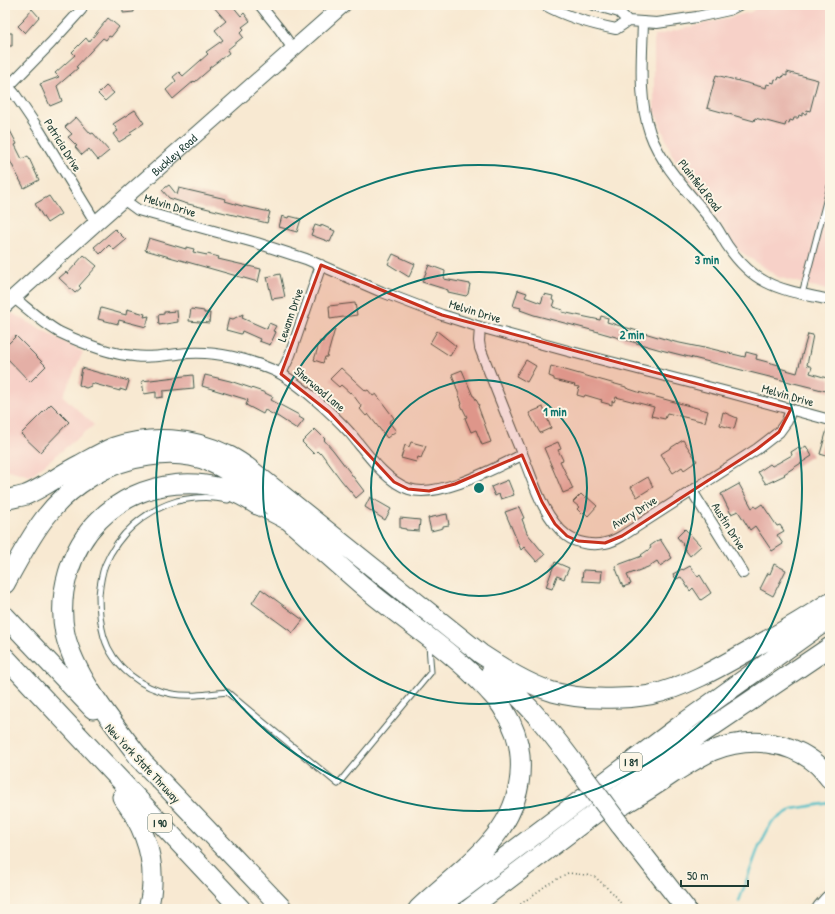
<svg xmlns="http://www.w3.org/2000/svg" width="835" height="914" font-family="'Patrick Hand',sans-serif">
<rect width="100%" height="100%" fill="#fcf5e5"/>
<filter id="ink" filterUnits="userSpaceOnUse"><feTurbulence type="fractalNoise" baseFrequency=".025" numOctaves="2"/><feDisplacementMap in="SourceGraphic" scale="8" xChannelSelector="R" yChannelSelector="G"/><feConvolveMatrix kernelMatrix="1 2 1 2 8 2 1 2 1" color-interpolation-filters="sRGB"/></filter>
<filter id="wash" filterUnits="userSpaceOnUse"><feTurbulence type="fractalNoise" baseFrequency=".012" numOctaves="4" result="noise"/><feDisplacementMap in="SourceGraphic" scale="16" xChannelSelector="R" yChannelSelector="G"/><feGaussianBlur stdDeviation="0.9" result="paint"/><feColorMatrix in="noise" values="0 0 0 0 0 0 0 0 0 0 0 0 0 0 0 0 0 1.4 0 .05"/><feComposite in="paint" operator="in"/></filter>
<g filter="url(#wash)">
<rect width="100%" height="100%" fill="#f8e9d2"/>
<path fill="#f7d1c8" d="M761 5H830V291L778 277 738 250 672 155 654 109V36L751 12Z
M10 312 83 352 63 396 94 425 30 476 5 469V317Z"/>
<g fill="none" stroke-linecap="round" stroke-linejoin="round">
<path stroke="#52c0c8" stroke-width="2.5" d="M739 901 759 846 772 822 792 809 830 803"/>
</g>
<g id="blocks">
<path fill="#e4afa6" d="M123 5H134V12L123 13Z
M212 5H232L241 16 244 13 250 21 242 27 244 29 240 33 243 37 227 50 229 53 209 68 210 69 195 82 194 81 173 99 166 90 176 81 173 77 179 72 183 76 208 54 206 52 223 40 215 30 226 21Z
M32 9 39 17 25 33 18 26 24 20 23 19Z
M108 18 119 27 111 37 109 36 106 40 103 38 76 67 78 68 57 86 62 101 50 106 40 84 59 77 55 73 75 55 72 52 86 38 89 42Z
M5 33H12V46H5Z
M787 72 818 80 810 111 807 110 806 114 802 113V116L799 115 798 118H794L793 121 790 120 789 123 786 122 785 126 755 118 754 121 707 108 716 75 766 88 767 84 770 85 771 82 774 83 775 79 778 80 779 77 782 78 783 75 787 76Z
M106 86 114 93 105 101 98 94Z
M135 110 144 123 130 132 132 134 119 142 113 134 118 131 113 124Z
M76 117 91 134 93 133 109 151 98 160 89 149 82 155 75 147 77 146 68 137 72 134 65 127Z
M5 121 17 144 15 145 22 159 28 156 39 180 24 188 10 161 5 164Z
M169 185 177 195 179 188 226 199 225 201 242 206 270 212 267 223 184 203 169 198 162 190Z
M49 196 61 214 47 223 35 204Z
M282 216 288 218 289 216 301 219 297 232 279 227Z
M315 225 321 227V225L335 231 330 242 311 235Z
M115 229 126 240 114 250 109 245 100 254 94 247Z
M149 238 186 249V247L194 249 193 252 207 255V254L219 257 218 259 261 269 258 282 145 250Z
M393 254 415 264 409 277 388 264Z
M84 255 97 266 79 286 81 288 75 293 59 278 66 272 67 274Z
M429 265 445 271 444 279 470 284 468 294 466 296 448 292V290L422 282Z
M280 274 285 297 272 299 267 277Z
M518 290 527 293 525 297 541 303 544 294 553 296 552 300 555 301 553 307 563 310 562 312 600 320 601 316 608 318 607 322 675 342 704 348V347L745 357 746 352 757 355 756 359 779 365V368L797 373 808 334 813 335 807 365 812 367 810 373 830 379V392L661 350 595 331 534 315 520 310 521 308 513 306Z
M355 303 357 315 330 319 329 306Z
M101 308 126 315 127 309 145 314 144 317 149 316 146 327 119 320 118 324 98 319Z
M191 309 204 311V313H210L209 323 189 321Z
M177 311 178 322 159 325 158 315 164 314V312Z
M243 314 242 318 267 329 269 323 276 326 273 331 276 332 270 345 259 341 260 339 242 331 241 334 226 330 229 318 233 319Z
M335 329 327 357H325L323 363 314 360 320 341 323 342 325 337Z
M437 331 456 346 450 356 430 343Z
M16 336 46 366 30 382 5 356V347Z
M526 360 536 366 527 382 516 376Z
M551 366 626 387V388L638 392 708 411 705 422 667 413 665 419 651 416 654 407 616 397 614 402 612 401V405L601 402 602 400 585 395 584 397 577 395 579 387 574 386 575 385 554 380V378L549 376Z
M82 368 129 381 126 391 120 389V391L91 383V386L86 388 79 385Z
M341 368 366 391 368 390 373 396 376 394 394 418 389 422 396 431 387 438 368 414 366 416 360 409 362 407 351 392 350 393 341 385 339 387 330 379Z
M462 370 473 396H474L479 405 478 406 491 442 482 445 476 430 471 432 465 418 467 417 461 405 462 404 452 374Z
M193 375 194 388 163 391V397L156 398V392L144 394 142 381Z
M205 375 230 381 263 392 273 397 271 400 299 415V417L304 420 297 429 277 416H276L265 410 263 414 246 405 248 400 202 386Z
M51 404 69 422 40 452 21 434Z
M543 407 551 428 540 433 529 413Z
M723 412 737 418 734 429 720 425Z
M828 426H830V457L820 454Z
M315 429 325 439 324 440 333 450 364 491 356 498 341 480 321 453 320 454 317 451 314 454 302 442Z
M683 440 697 461 684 470 682 467 673 473 661 454Z
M411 442 426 446 421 458 418 457 416 462 401 458 405 445 409 447Z
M558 442 561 449 558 450 563 460 560 461 573 489 563 493 544 448Z
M806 446 812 456 784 474 785 475 766 484 758 472 770 464 772 466 778 463 792 455 791 452 799 447 800 450Z
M648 477 653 487 637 497 631 487Z
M508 480 514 495 501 499 499 494 495 496 491 487Z
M739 484 752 508 755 506 756 508 762 504 777 526 780 525 784 531 777 535 783 544 772 551 755 526 750 530 738 511 731 514 721 494Z
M581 494 585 498 586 496 597 506 588 516 584 512 582 514 577 509 579 507 573 502Z
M370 497 391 509 385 520 365 507Z
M519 507 524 518 522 519 527 533 545 555 537 562 524 547 521 550 505 512Z
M447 514 449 525 443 526V528L431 531 428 518Z
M400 518 420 520 419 531 406 530V529L400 528Z
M685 529 701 546 690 556 684 548 685 547 682 545 683 544 677 537Z
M660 539 672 558 660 566 657 561 648 567 627 575 631 584 623 587 615 566 642 556 641 555 651 548 650 546Z
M555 562 569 568 564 579 557 576 552 589 546 587Z
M774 564 786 570 773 596 760 589 768 573 770 574Z
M690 566 698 577 700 575 711 593 701 600 693 588 690 591 681 577 676 579 673 574 682 569 683 570Z
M583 570 602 571 601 582 582 581Z
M261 589 303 620 293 633 252 603Z"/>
</g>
</g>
<g filter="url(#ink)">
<use href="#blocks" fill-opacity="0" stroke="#40574c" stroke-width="1"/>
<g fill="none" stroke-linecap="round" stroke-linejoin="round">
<g stroke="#40574c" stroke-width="7">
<path id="lane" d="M802 294 830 186
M228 500C211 496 193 497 177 501 144 511 118 534 105 565 101 575 100 585 99 595 99 609 100 623 104 637 113 667 142 689 172 694 191 697 208 694 227 692L338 784 431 672 429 645
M255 511 282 525"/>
</g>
<g stroke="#40574c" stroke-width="12">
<path id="street" d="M260 5 280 30 293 49
M545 5C567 17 591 24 616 29L628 21 657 23 697 17 729 10 739 5
M594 5 619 12 628 21
M643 22C642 59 638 98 650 133 661 165 690 194 711 220 717 227 722 237 727 245 737 260 750 274 766 282 785 292 809 295 830 300
M5 83 14 93 39 130 96 223
M8 87 51 43 81 10 82 5
M123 199 138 210 257 243 306 259 382 292 442 315 480 327 568 351 731 393 830 420
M13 297C28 309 43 323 59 332 82 343 108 354 134 356 152 359 170 354 188 353 216 351 248 359 273 370 296 380 333 414 350 433 366 452 385 481 409 489 438 499 495 468 522 455
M480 327 479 341 480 348C494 384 508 420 523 456 534 483 543 517 567 536 576 543 593 546 605 543 611 542 617 539 622 536L757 449 779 432 787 421 791 409
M281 374 290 355 321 265
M692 491 743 573"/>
</g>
<g stroke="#40574c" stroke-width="17">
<g id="secondary">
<path id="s1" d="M5 305 96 223 343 5"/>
</g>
</g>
<g stroke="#40574c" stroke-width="21">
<path id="highway" d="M5 500C12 498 19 497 26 495 45 487 61 474 79 465 90 459 102 452 114 447 151 435 192 437 227 455 234 458 241 463 247 467L481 654C504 669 527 684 553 692 568 696 584 698 598 698 616 699 633 698 650 695 687 687 725 664 757 646 782 632 806 618 830 602
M5 584C17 562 29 539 44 519 69 486 108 461 149 456 169 453 191 454 210 462 234 472 253 490 272 506 305 534 337 564 370 592 409 624 453 652 487 689 493 696 500 702 504 710 512 723 519 740 520 756 526 831 465 864 418 909
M5 616 93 709
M5 657 241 909
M491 672C529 702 557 740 585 778
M136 755 283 909
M145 765C117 727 76 681 65 634 57 594 70 549 99 520 140 479 209 471 257 505
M122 797C147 830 159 868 148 909
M623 805C640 795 656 785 672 774 685 766 698 757 712 751 747 737 788 739 818 765 822 769 826 774 830 779
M620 825 686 909
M434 909 464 888 678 727 830 618
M469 909 688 743 830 647
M822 909 830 900"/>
</g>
<path stroke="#40574c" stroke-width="1.5" stroke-dasharray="1 3" stroke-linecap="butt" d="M514 909 548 884 568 873 594 876 614 894 625 909"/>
<use href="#lane" stroke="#fff" stroke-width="5"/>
<use href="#street" stroke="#fff" stroke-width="10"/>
<use href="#secondary" stroke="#fff" stroke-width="15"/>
<use href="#highway" stroke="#fff" stroke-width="19"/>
<g stroke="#40574c" stroke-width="21" stroke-linecap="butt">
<path id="highway-bridge" d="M585 778 620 825"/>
</g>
<use href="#highway-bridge" stroke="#fff" stroke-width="19"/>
</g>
</g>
<path fill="#c8321e" fill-opacity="0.2" stroke="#c8321e" stroke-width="3" stroke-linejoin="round" d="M321 265 442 315 791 409 779 432 757 449 622 536 605 543 578 541 567 536 555 524 542 502 522 455 455 484 429 491 408 489 394 482 329 412 281 374Z"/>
<g fill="none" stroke="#0f766e" stroke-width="2">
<circle cx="479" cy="488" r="108"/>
<circle cx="479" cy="488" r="216"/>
<circle cx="479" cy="488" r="323"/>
</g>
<g text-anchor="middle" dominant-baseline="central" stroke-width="4" stroke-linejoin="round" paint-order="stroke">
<g fill="#fcf5e5" stroke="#617469" stroke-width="1">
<rect x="620" y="753" width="22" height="18" rx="3"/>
<rect x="148" y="814" width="24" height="18" rx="3"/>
</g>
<g font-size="11" font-weight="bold" fill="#1f3d34">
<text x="631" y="762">I 81</text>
<text x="160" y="823">I 90</text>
</g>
<g font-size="12" fill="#1f3d34" stroke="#fcf5e5">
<text transform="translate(63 145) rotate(58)">Patricia Drive</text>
<text stroke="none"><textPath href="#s1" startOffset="226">Buckley Road</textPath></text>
<text transform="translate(700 185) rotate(52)">Plainfield Road</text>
<text transform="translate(170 205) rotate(17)">Melvin Drive</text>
<text transform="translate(475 311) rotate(17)">Melvin Drive</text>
<text transform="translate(290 315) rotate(-71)">Lewann Drive</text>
<text transform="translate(320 389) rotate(40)">Sherwood Lane</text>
<text transform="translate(788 395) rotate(16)">Melvin Drive</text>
<text transform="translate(634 512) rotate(-32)">Avery Drive</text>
<text transform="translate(729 526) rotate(58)">Austin Drive</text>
<text transform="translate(143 763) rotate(47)">New York State Thruway</text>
</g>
</g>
<circle cx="479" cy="488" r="6" fill="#0f766e" stroke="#fcf5e5" stroke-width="2"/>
<g font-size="12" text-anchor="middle" font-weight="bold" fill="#0f766e" stroke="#fcf5e5" stroke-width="4" stroke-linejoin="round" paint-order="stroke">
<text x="707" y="264">3 min</text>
<text x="632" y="339">2 min</text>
<text x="555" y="416">1 min</text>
</g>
<rect width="835" height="914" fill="none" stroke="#fcf5e5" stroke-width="20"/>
<path d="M681 880v6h67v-6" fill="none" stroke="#1f3d34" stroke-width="2"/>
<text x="687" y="880" font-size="12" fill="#1f3d34" stroke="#fcf5e5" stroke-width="3" paint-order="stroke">50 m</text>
</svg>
